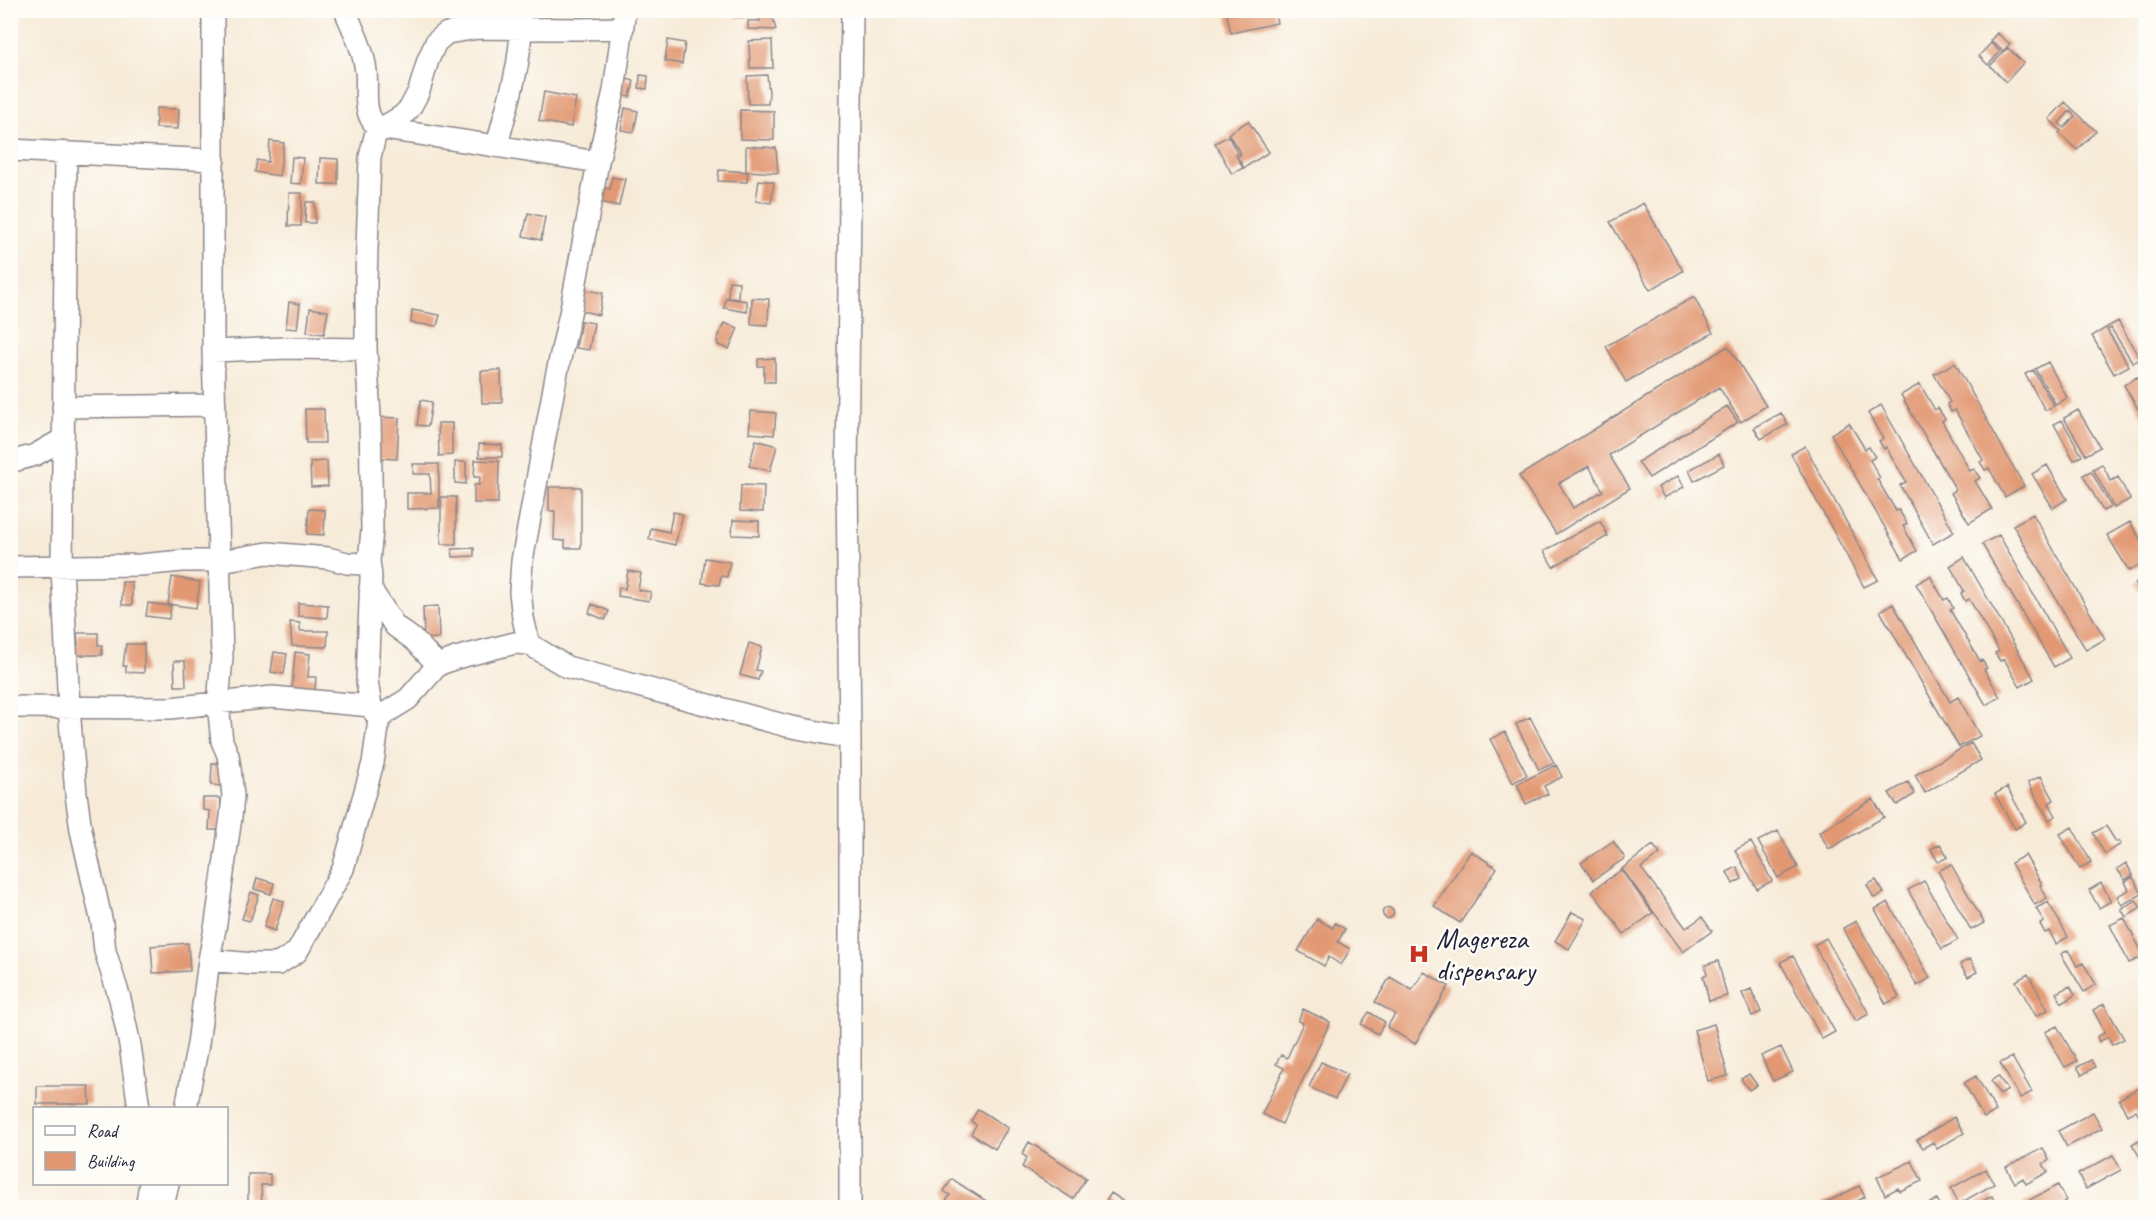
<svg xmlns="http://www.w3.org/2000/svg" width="2156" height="1218" font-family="Caveat,sans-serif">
<rect width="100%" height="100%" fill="#fdfcf7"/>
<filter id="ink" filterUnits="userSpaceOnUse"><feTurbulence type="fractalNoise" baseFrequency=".0167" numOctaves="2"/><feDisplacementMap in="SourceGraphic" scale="12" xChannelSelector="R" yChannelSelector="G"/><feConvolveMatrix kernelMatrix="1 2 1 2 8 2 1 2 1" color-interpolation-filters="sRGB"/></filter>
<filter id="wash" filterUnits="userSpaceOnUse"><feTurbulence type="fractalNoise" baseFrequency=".008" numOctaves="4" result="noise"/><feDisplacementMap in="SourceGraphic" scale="24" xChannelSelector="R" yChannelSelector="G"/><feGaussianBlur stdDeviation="1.35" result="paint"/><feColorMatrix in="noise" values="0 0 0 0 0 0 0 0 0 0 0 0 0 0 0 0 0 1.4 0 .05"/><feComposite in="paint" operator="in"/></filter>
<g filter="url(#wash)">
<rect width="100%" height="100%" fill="#f7ebd8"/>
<g id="blocks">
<path fill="#e29872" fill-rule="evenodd" d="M734 10H771L776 30 748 29V21H760L759 17H735Z
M1226 10H1274L1277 23 1231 33Z
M1997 33 2010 44 2003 51 1990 41Z
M668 40 685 43 682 64 665 61Z
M772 40 773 68H750L749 41Z
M1991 43 2000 52 1988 65 1979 56Z
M2008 48 2023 63 2006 82 1990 66Z
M640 75 648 76 647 89 639 88Z
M767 75 769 93 768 104H748L747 76Z
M623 78 634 81 630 97 619 95Z
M544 92 576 98 571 127 539 121Z
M2065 102 2096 131 2077 150 2059 133 2061 131 2049 119ZM2070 111 2075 116 2064 128 2059 123Z
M156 108 179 109 178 129 156 128Z
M625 108 638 111 634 132 621 130Z
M740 110 774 111V140L740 139Z
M1248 121 1269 152 1244 168 1235 154 1243 168 1232 174 1215 143 1228 136 1239 156 1241 154 1228 134Z
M270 141 284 143 279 176 255 172 257 160 268 162Z
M746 146 776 148 778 173 746 171Z
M292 157 303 158 301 184 290 183Z
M320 158 338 159V184H319Z
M719 170 748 172 747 182 718 181Z
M612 177 625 179 619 206 594 201 597 186 610 189Z
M759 180 774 182 771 203 756 201Z
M289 193H302L301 226H288Z
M306 202H315V223H305Z
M1643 203 1683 271 1650 290 1610 222Z
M528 213 545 217 541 240 523 236Z
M729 281 739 282 738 299 728 298Z
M582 289 603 293 599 315 578 310Z
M1694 297 1713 333 1626 382 1606 346Z
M726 298 747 301V312L724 308Z
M752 298 769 299 768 325 751 324Z
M289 302 300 304 297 329 286 328Z
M310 308 328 311 324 334 307 332Z
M412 310 440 315 437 326 411 323Z
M581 321 594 323 589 350 576 348Z
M2118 321 2140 359 2133 363 2111 328 2107 330 2129 366 2114 374 2092 336Z
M724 323 738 328 729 349 718 345 717 340Z
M1728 346 1766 406 1741 422 1719 387 1609 455 1630 488 1556 534 1519 476ZM1589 466 1603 491 1573 508 1559 483Z
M775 358V382H764V366H758V359Z
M2048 362 2067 398 2056 405 2035 369Z
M1955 363 2024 486 2005 497 1989 468 1985 470 1980 462 1983 460 1955 410 1951 412 1947 404 1950 402 1934 374Z
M501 370 502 403H482L481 371Z
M2033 370 2054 406 2045 410 2025 374Z
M2137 377 2146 392V423L2124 385Z
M1920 384 1935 410 1938 408 1945 419 1942 421 1970 471 1974 469 1980 478 1975 481 1992 509 1969 523 1951 493 1956 490 1901 395Z
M421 400 432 402 428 426 417 425Z
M1881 405 1954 532 1933 544 1900 485 1906 482 1886 447 1884 449 1879 441 1883 439 1868 413Z
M1727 406 1738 422 1649 478 1638 462Z
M305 409H324L325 443H306Z
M2078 410 2100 447 2086 455 2064 418Z
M751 411 776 413 774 435 749 433Z
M1781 413 1788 424 1761 439 1754 428Z
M374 417 399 418 397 459 378 458Z
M2062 420 2082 456 2074 460 2054 424Z
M438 423H452V455L439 456Z
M1849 423 1865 449 1869 447 1875 457 1870 460 1880 478 1877 479 1896 511 1899 510 1907 524 1903 526 1917 551 1903 559 1831 434Z
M756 440 777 446 770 471 749 466Z
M479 444 502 445V457H479Z
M1805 446 1878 580 1864 587 1791 454Z
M1719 454 1724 465 1694 481 1689 470Z
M475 460 499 461 498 503H474V485H479L480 477H474Z
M327 461 328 486 311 487 310 462Z
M455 462H466V484L455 483Z
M413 464H439V508L407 509V493H431L430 474H413Z
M2102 464 2111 481 2118 477 2130 499 2114 508 2093 469Z
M2047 465 2067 499 2053 508 2032 474Z
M2091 471 2111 507 2103 511 2083 475Z
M1678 476 1684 487 1664 498 1658 487Z
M741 485 764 486 763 512 740 511Z
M549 487H581V548H565V541L554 540 555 511H549Z
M441 497H456V544H441Z
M309 509 325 510 324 535 307 534Z
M673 512 683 514 675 545 649 539 651 528 669 532Z
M2033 514 2105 639 2086 650 2013 525Z
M733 520 759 521V536L732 535Z
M1600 521 1608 536 1553 567 1544 551Z
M2130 522 2142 542 2146 540V562L2129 571 2107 535Z
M1999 535 2070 658 2054 667 1982 544Z
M474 548V556L453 557 452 549Z
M1964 557 2034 679 2020 687 2004 659 2000 661 1995 653 1999 651 1969 599 1965 601 1961 593 1964 591 1950 566Z
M705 558 730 562 727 577 721 576 719 585 702 583Z
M628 571 641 573 638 590 651 592 649 601 618 596 619 587 625 589Z
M1930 576 1944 600 1948 598 1953 608 1950 610 1980 661 1982 660 1987 668 1984 669 2000 697 1986 705 1916 584Z
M172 577 200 582 196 608 168 604Z
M2146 577V602L2135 583Z
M122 582H132V605H122Z
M148 603 171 606 169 619 146 616Z
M298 603 328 605 327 618 298 616Z
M592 604 609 611 605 620 589 613Z
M1893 604 1950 702 1958 697 1980 736 1959 747 1880 611Z
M438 606 439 638 424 639 423 607Z
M290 622 300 623V631H328L327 647 292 646Z
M77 633H98V645H102V655H73V645H78Z
M749 643 762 647 756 670 761 671 758 680 740 675Z
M126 644H144V673L126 672V666H123Z
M274 652 287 654 284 674 271 672Z
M295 652 310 654 308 677H316L315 691 292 688Z
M174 661H185L186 686H175Z
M1530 717 1554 763 1539 770 1516 724Z
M1505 732 1527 775 1513 783 1490 739Z
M1971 743 1981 760 1925 793 1915 775Z
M212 763 223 764 222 786 211 785Z
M1556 765 1562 777 1544 786 1548 794 1526 804 1517 784Z
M2041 776 2054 800 2049 803 2056 816 2049 820 2028 782Z
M1908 782 1915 794 1897 805 1889 793Z
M2007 787 2026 822 2015 829 1995 794Z
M203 798H221L220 830H209L210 811 203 810Z
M1873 799 1884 817 1829 849 1819 832Z
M2106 826 2116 842 2119 840 2121 844 2105 854 2093 833Z
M2072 827 2091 862 2080 869 2060 834Z
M1778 831 1798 867 1778 878 1758 841Z
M1613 841 1625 858 1593 880 1581 863Z
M1751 842 1772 881 1757 889 1735 850Z
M1940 844 1948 857 1938 862 1931 849Z
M1653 845 1660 854 1641 868 1686 928 1702 917 1712 931 1683 952 1622 869Z
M1471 851 1497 868 1460 923 1434 906Z
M2025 855 2042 884 2040 885 2047 898 2035 905 2011 863Z
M2126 863 2133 875 2125 880 2117 869Z
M1951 864 1984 923 1971 930 1938 871Z
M1737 867 1742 879 1733 884 1727 872Z
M1621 870 1653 913 1624 934 1592 891Z
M2133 877 2142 894 2122 905 2117 896 2129 890 2125 882Z
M257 878 274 883 271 894 254 889Z
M1876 880 1884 893 1874 898 1867 885Z
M1924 881 1958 940 1942 949 1908 890Z
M2101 883 2111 901 2099 908 2089 890Z
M251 892 259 895 250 921 242 919Z
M273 898 284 901 275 931 264 927Z
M2136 900 2141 908 2126 917 2121 909Z
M1888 902 1930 978 1917 986 1875 909Z
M2048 902 2068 937 2056 944 2049 931 2045 933 2040 924 2044 922 2036 908Z
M1382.5 913a5.5 5.5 0 1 1 11 0a5.5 5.5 0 1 1-11 0Z
M1572 912 1586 919 1569 949 1555 941Z
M2124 918 2144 956 2129 963 2110 925Z
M1317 919 1333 928 1335 923 1345 929 1338 942 1350 949 1341 965 1329 957 1324 966 1298 951Z
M1856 921 1899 997 1886 1004 1843 928Z
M1826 938 1869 1014 1856 1021 1814 945Z
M188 943 190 971 153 973 151 946Z
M2068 950 2077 966 2083 963 2096 984 2084 992 2061 954Z
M1793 956 1835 1032 1822 1039 1780 962Z
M1970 959 1977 972 1968 977 1960 964Z
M1718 961 1727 996 1709 1001 1703 976 1707 974 1705 965Z
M1424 972 1449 986 1415 1044 1387 1027 1395 1014 1375 1002 1390 977 1412 990Z
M2028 974 2048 1010 2036 1016 2016 981Z
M2070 986 2075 995 2062 1003 2056 993Z
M1751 989 1761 1012 1752 1016 1742 993Z
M2104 1004 2124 1039 2112 1045 2108 1037 2099 1042 2097 1037 2105 1032 2093 1010Z
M1303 1009 1330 1022 1282 1124 1262 1114 1284 1068 1276 1064 1281 1055 1287 1058 1303 1023 1298 1021Z
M1369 1012 1385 1022 1378 1034 1361 1024Z
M1714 1024 1728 1076 1708 1081 1694 1030Z
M2057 1026 2077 1061 2065 1067 2045 1032Z
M1781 1047 1793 1072 1773 1081 1761 1056Z
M2012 1057 2032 1092 2020 1098 2000 1063Z
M2091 1060 2095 1067 2082 1075 2077 1067Z
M1321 1062 1347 1074 1335 1099 1309 1087Z
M1749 1074 1757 1085 1749 1090 1741 1079Z
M1976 1076 1996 1111 1984 1118 1964 1083Z
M1998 1076 2008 1090 2000 1095 1991 1081Z
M2146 1084V1114L2140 1117 2136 1110 2127 1115 2119 1099Z
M37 1086H89L90 1104H37Z
M978 1109 1008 1128 995 1149 971 1134 976 1125 971 1121Z
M2093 1112 2102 1128 2067 1147 2058 1131Z
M1954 1117 1964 1133 1937 1149 1933 1142 1923 1148 1917 1140Z
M2146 1136V1157L2141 1159 2132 1144Z
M1029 1142 1086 1178 1073 1199 1022 1167 1027 1158 1022 1154Z
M2043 1148 2049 1160 2043 1164 2048 1172 2026 1184 2023 1178 2015 1183 2006 1167Z
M2113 1155 2121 1170 2086 1189 2078 1174Z
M1912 1161 1922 1181 1900 1191 1898 1188 1885 1195 1877 1177Z
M1986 1169 1994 1184 1959 1204 1951 1188Z
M248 1174H270V1185H261L262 1208H248Z
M952 1179 997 1208H950L944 1204 950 1195 944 1191Z
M2058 1185 2066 1201 2054 1208H2024L2022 1204Z
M1859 1186 1865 1197 1848 1205 1849 1208H1822L1821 1205Z
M1111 1193 1134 1208H1108L1104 1205Z
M1992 1196 1997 1206 1969 1208Z
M1937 1199 1942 1208H1921Z"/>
</g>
</g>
<g filter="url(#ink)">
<use href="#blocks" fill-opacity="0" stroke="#8c868a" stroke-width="1.5"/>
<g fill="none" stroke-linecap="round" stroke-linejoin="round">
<g stroke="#8c868a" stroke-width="24">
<path id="minor" d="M345 10C353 30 364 50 366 72 368 88 362 113 376 125 385 131 402 131 412 133L598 162
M497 146C507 102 526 56 519 10
M10 150 214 160
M66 153 62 567 69 708 76 794 81 830 102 923 105 951 120 999 130 1045 139 1108
M213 351 287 348 366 349
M63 407 215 405
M10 462 35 455 63 439
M369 561 371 576 367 681 371 706 377 717
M10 567 140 565 182 561H220L268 553 328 558 347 563 362 564 369 561 372 530 370 417 366 349V281L370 157 375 136 382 128 402 116 410 108 419 91 428 60 436 42 447 33 479 28 578 29 623 28
M370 588 395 626 414 640 438 665
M529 644 523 618 520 592 522 561 556 377 571 309 598 162 614 91 625 10
M10 707 170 708 272 697 371 706
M209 960 253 964H278L297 952 343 869 373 763 379 720 387 712 408 699 438 665 456 658 515 643 529 644 567 667 787 726 850 738
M186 1108 198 1044 209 960 216 923 231 817 233 796 230 768 228 755 222 741 218 704 222 657 213 351V10
M146 1208 150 1184
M159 1208 165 1197 168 1184
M850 1208V738L847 477 852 10"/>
</g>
<use href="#minor" stroke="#fff" stroke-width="21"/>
</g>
</g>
<defs>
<g id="hospital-bare" transform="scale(1.62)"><path d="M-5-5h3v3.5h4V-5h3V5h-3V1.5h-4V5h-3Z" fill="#c8321e" stroke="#fdfcf7" stroke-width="2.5" paint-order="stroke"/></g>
</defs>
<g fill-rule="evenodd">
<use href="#hospital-bare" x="1419" y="954"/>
</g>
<g text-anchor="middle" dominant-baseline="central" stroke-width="5" stroke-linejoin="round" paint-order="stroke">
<g font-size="28" fill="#22223b" stroke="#fdfcf7" text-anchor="start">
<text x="1436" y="938">Magereza<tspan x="1436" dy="32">dispensary</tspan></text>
</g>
</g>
<rect width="2156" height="1218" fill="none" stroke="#fdfcf7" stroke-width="36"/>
<rect x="33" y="1107" width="195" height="78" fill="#fdfcf7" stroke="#a5a5ac" stroke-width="1.5"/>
<rect x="45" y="1126" width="30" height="9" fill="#ffffff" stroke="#a5a5ac" stroke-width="1.5"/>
<text x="87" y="1137" font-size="18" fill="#22223b">Road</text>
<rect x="45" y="1152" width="30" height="18" fill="#e29872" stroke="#a5a5ac" stroke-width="1.5"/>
<text x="87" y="1167" font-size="18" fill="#22223b">Building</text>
</svg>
